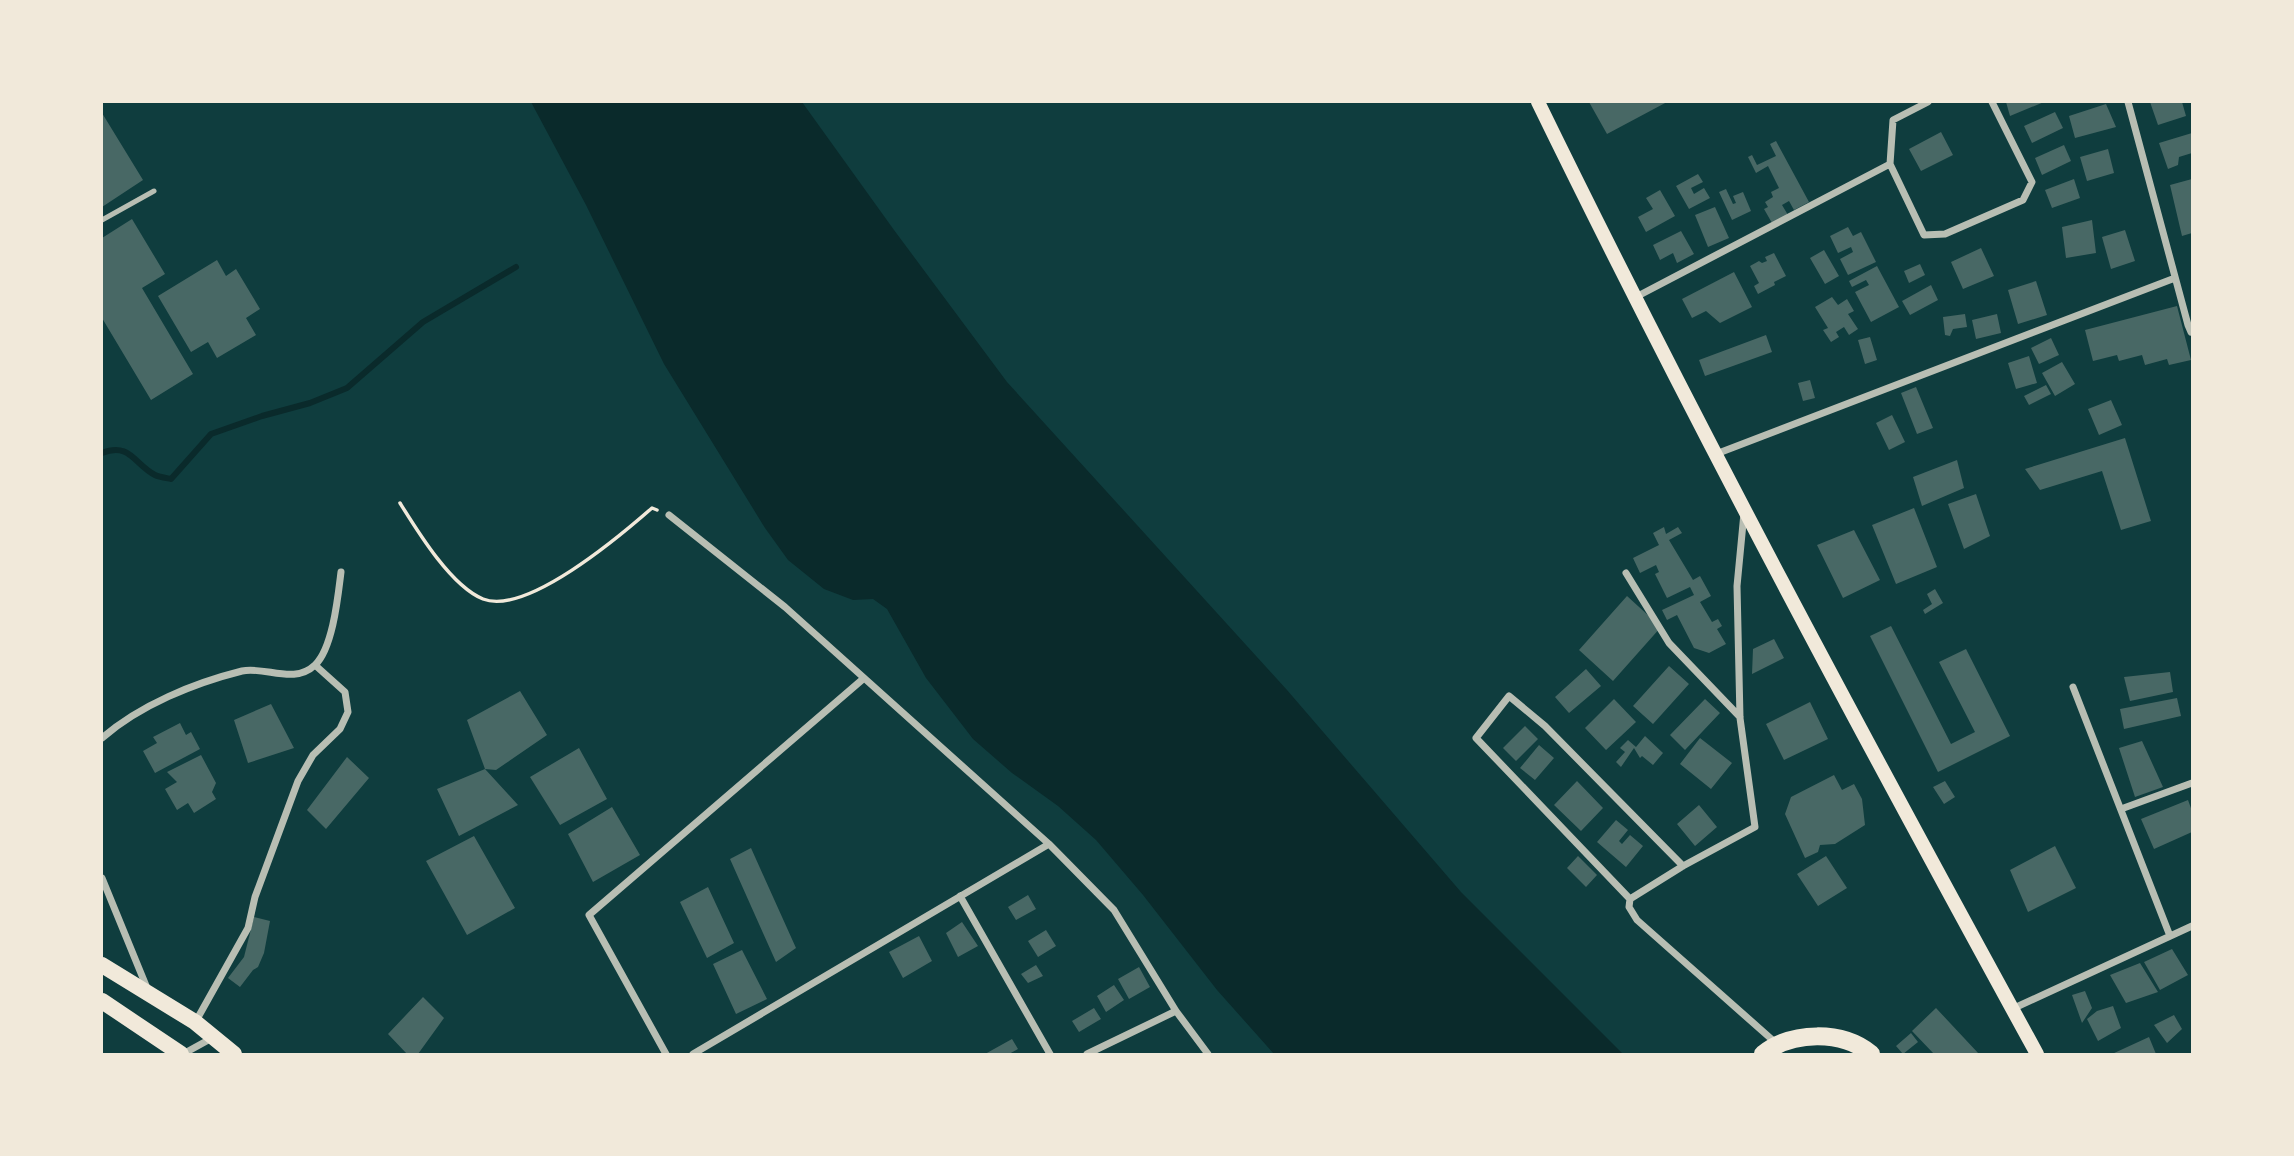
<svg xmlns="http://www.w3.org/2000/svg" width="2294" height="1156" font-family="Lato,sans-serif">
<rect width="100%" height="100%" fill="#0f3d3e"/>
<path fill="#0a2a2b" d="M531 102H802L894 230 1007 382 1287 690 1461 892 1623 1054H1274L1217 990 1143 895 1096 840 1058 806 1012 773 973 739 926 678 887 609 873 599 853 600 824 589 788 560 765 528 664 364 586 205Z"/>
<g fill="none" stroke-linecap="round" stroke-linejoin="round">
<path stroke="#0a2a2b" stroke-width="6" d="M102 453C130 442 134 464 155 475 159 477 166 478 171 479L211 434 262 416 310 403 347 388 423 322 516 267"/>
</g>
<path fill="#486865" d="M1589 102H1667L1607 134Z
M2006 102H2044L2010 116Z
M2150 102H2182L2186 116 2158 125Z
M2106 104 2116 127 2075 138 2069 116Z
M2055 112 2063 128 2032 143 2024 126Z
M102 113 143 180 102 207Z
M1941 132 1953 155 1921 171 1909 149Z
M2192 133V153L2179 157 2178 165 2168 169 2159 143Z
M1776 141 1809 202 1794 210 1789 201 1782 205 1788 215 1772 223 1764 209 1768 207 1765 202 1773 197 1771 192 1779 188 1768 166 1756 173 1748 157 1752 155 1757 165 1776 156 1770 144Z
M2064 145 2071 161 2042 175 2035 158Z
M2108 149 2114 173 2087 181 2080 157Z
M1698 174 1703 182 1691 188 1694 194 1704 188 1710 198 1689 209 1676 186Z
M2074 179 2080 198 2052 208 2045 190Z
M2192 179V233L2182 236 2170 185Z
M1726 189 1733 204 1736 203 1733 196 1743 192 1751 211 1732 220 1719 192Z
M1660 190 1675 216 1646 232 1638 217 1653 209 1646 198Z
M1715 207 1729 238 1708 247 1695 215Z
M132 219 165 274 142 288 193 374 151 400 102 318V238Z
M2092 220 2096 253 2066 258 2062 227Z
M1848 227 1853 236 1861 232 1876 262 1848 275 1840 259 1853 252 1851 247 1838 253 1830 236Z
M2125 230 2135 261 2111 269 2102 237Z
M1681 231 1694 254 1677 263 1673 253 1660 260 1653 245Z
M1981 248 1994 276 1963 289 1951 262Z
M1824 250 1839 276 1825 284 1810 258Z
M1774 253 1786 276 1774 282 1775 285 1758 294 1754 286 1759 283 1750 266 1759 261 1762 263 1767 261 1765 257Z
M217 260 226 276 236 269 260 309 246 318 256 335 217 358 208 342 191 352 158 296Z
M1920 264 1925 275 1909 283 1904 271Z
M1877 266 1899 307 1871 322 1855 292 1869 285 1866 280 1852 287 1849 281Z
M1734 272 1752 307 1720 323 1706 311 1692 318 1682 299Z
M2036 281 2047 315 2018 324 2008 290Z
M1931 285 1938 300 1910 315 1902 301Z
M1832 297 1838 305 1847 299 1854 311 1848 314 1858 329 1849 335 1844 327 1836 332 1839 337 1831 342 1823 330 1828 328 1815 307Z
M2177 306 2191 360 2169 365 2167 359 2145 365 2142 355 2119 361 2117 355 2093 361 2085 330Z
M1965 314 1967 327 1953 329 1950 336 1945 335 1943 317Z
M1997 314 2001 333 1976 339 1972 320Z
M1766 335 1772 352 1705 376 1699 360Z
M1870 337 1877 360 1865 364 1858 340Z
M2051 338 2059 355 2039 364 2031 348Z
M2029 356 2037 383 2016 389 2008 363Z
M2062 362 2075 384 2055 396 2042 373Z
M1810 380 1815 398 1803 401 1798 383Z
M2046 385 2051 394 2029 405 2024 396Z
M1916 387 1933 428 1917 434 1901 393Z
M2111 400 2122 425 2099 435 2088 409Z
M1892 415 1905 442 1889 450 1876 423Z
M2125 438 2151 521 2121 530 2102 471 2040 490 2025 469Z
M1957 460 1964 488 1922 506 1913 477Z
M1976 494 1990 536 1964 549 1948 504Z
M1914 508 1937 567 1896 584 1872 525Z
M1664 527 1666 534 1678 527 1682 533 1669 540 1693 580 1700 576 1711 596 1700 602 1712 622 1718 619 1722 626 1717 629 1726 644 1709 653 1694 648 1677 615 1667 620 1662 610 1694 595 1690 587 1667 598 1655 574 1659 572 1656 565 1640 573 1633 558 1659 545 1653 533Z
M1854 530 1880 580 1843 598 1817 545Z
M1935 589 1943 603 1925 614 1923 610 1932 604 1927 594Z
M1627 596 1661 627 1613 681 1579 650Z
M1891 626 1951 744 1975 732 1939 662 1966 649 2010 736 1938 772 1870 636Z
M1774 639 1784 658 1752 674 1753 649Z
M1669 666 1689 684 1653 724 1633 706Z
M1586 669 1601 686 1569 713 1555 697Z
M2170 672 2173 692 2130 701 2124 677Z
M520 691 547 735 496 770 485 769 467 720Z
M2177 698 2181 716 2124 729 2120 709Z
M1614 699 1636 722 1606 750 1585 728Z
M1705 699 1720 713 1685 750 1670 735Z
M1810 702 1828 739 1784 760 1766 724Z
M271 704 294 748 248 763 234 720Z
M180 723 186 735 191 732 200 749 155 773 143 751 157 743 153 737Z
M1525 726 1538 739 1516 761 1503 748Z
M1645 736 1663 753 1653 765 1642 756 1640 758 1634 748 1621 767 1616 762 1625 752 1620 748 1628 740 1636 747Z
M1700 738 1732 763 1711 789 1680 764Z
M2142 741 2163 787 2135 797 2119 748Z
M1539 745 1554 758 1535 780 1520 768Z
M579 748 607 799 560 825 530 777Z
M201 755 216 783 212 792 216 799 194 813 188 803 177 810 165 789 177 782 167 772Z
M347 757 369 778 326 829 307 810Z
M485 769 518 805 459 836 437 789Z
M1834 775 1842 790 1854 784 1862 799 1865 825 1835 844 1820 845 1818 852 1805 858 1785 814 1791 797Z
M1577 781 1603 808 1581 831 1554 805Z
M1945 781 1955 797 1944 804 1933 787Z
M2188 800 2192 811V832L2154 849 2141 819Z
M1699 805 1717 827 1695 846 1677 824Z
M612 807 640 855 593 882 568 834Z
M1616 820 1628 830 1619 841 1622 844 1630 835 1643 846 1626 867 1597 842Z
M474 836 515 908 467 935 426 861Z
M2055 846 2076 888 2028 912 2010 870Z
M751 848 796 948 776 962 730 859Z
M1578 856 1597 875 1586 887 1567 868Z
M1826 856 1847 888 1818 906 1797 874Z
M708 887 734 943 707 958 680 902Z
M1028 895 1036 909 1016 920 1008 907Z
M254 917 270 921 264 953 258 967 253 970 240 987 228 978 244 957Z
M962 922 978 946 958 957 946 933Z
M1046 930 1056 946 1038 957 1028 941Z
M919 936 932 961 903 978 889 952Z
M2172 949 2188 975 2160 990 2144 962Z
M742 950 767 999 736 1014 713 964Z
M2140 963 2158 992 2126 1003 2110 975Z
M1036 965 1043 976 1028 983 1021 974Z
M1139 967 1150 987 1129 999 1118 979Z
M1114 985 1124 1000 1106 1012 1097 996Z
M2085 991 2092 1008 2082 1023 2072 995Z
M423 997 444 1018 418 1054H407L388 1034Z
M2113 1006 2121 1028 2098 1041 2087 1019 2097 1011Z
M1094 1008 1101 1019 1079 1032 1072 1021Z
M1936 1008 1979 1054H1934L1912 1031Z
M2174 1015 2182 1029 2167 1043 2154 1025Z
M1911 1033 1918 1042 1903 1054 1896 1046Z
M2149 1037 2156 1054H2112Z
M1012 1039 1018 1049 1009 1054H985Z"/>
<g fill="none" stroke-linecap="round" stroke-linejoin="round">
<path stroke="#f1e9da" stroke-width="3.5" d="M400 503C418 532 451 586 483 599 526 616 620 536 652 508L657 510"/>
<path stroke="#b8beb3" stroke-width="5" d="M102 220 154 191"/>
<path stroke="#b8beb3" stroke-width="7" d="M1928 102 1893 120 1890 164 1924 235 1945 234 2023 200 2032 182 1992 102
M2128 102 2188 325 2191 332 2192 331
M1634 298 1890 164
M1716 454 2175 278
M1744 513 1737 586 1740 718 1755 827 1683 866 1630 899 1629 907 1637 920 1777 1044
M669 515 785 607 1049 844
M1626 573 1669 643 1740 717
M2073 687 2170 936
M102 738C140 705 194 683 242 671 266 666 294 685 315 665 333 648 338 596 341 572
M2121 809 2192 783
M102 878 147 988
M960 896 1050 1054
M1630 899 1476 738 1509 696 1545 726 1683 866
M2012 1009 2192 926
M196 1021 248 928 255 897 298 781 313 755 340 729 348 712 345 692 315 665
M183 1054 212 1038
M666 1054 589 915 863 679
M693 1054 1049 844 1114 910 1176 1011 1208 1054
M1087 1054 1176 1011"/>
<path stroke="#f1e9da" stroke-width="14" d="M1538 102C1695 424 1865 740 2037 1054"/>
<path stroke="#f1e9da" stroke-width="16" d="M102 965 195 1022 234 1054
M102 1001 181 1054"/>
<path stroke="#f1e9da" stroke-width="18" d="M1763 1054C1792 1031 1842 1030 1871 1054"/>
</g>
<rect width="2294" height="1156" fill="none" stroke="#f1e9da" stroke-width="206"/>
</svg>
